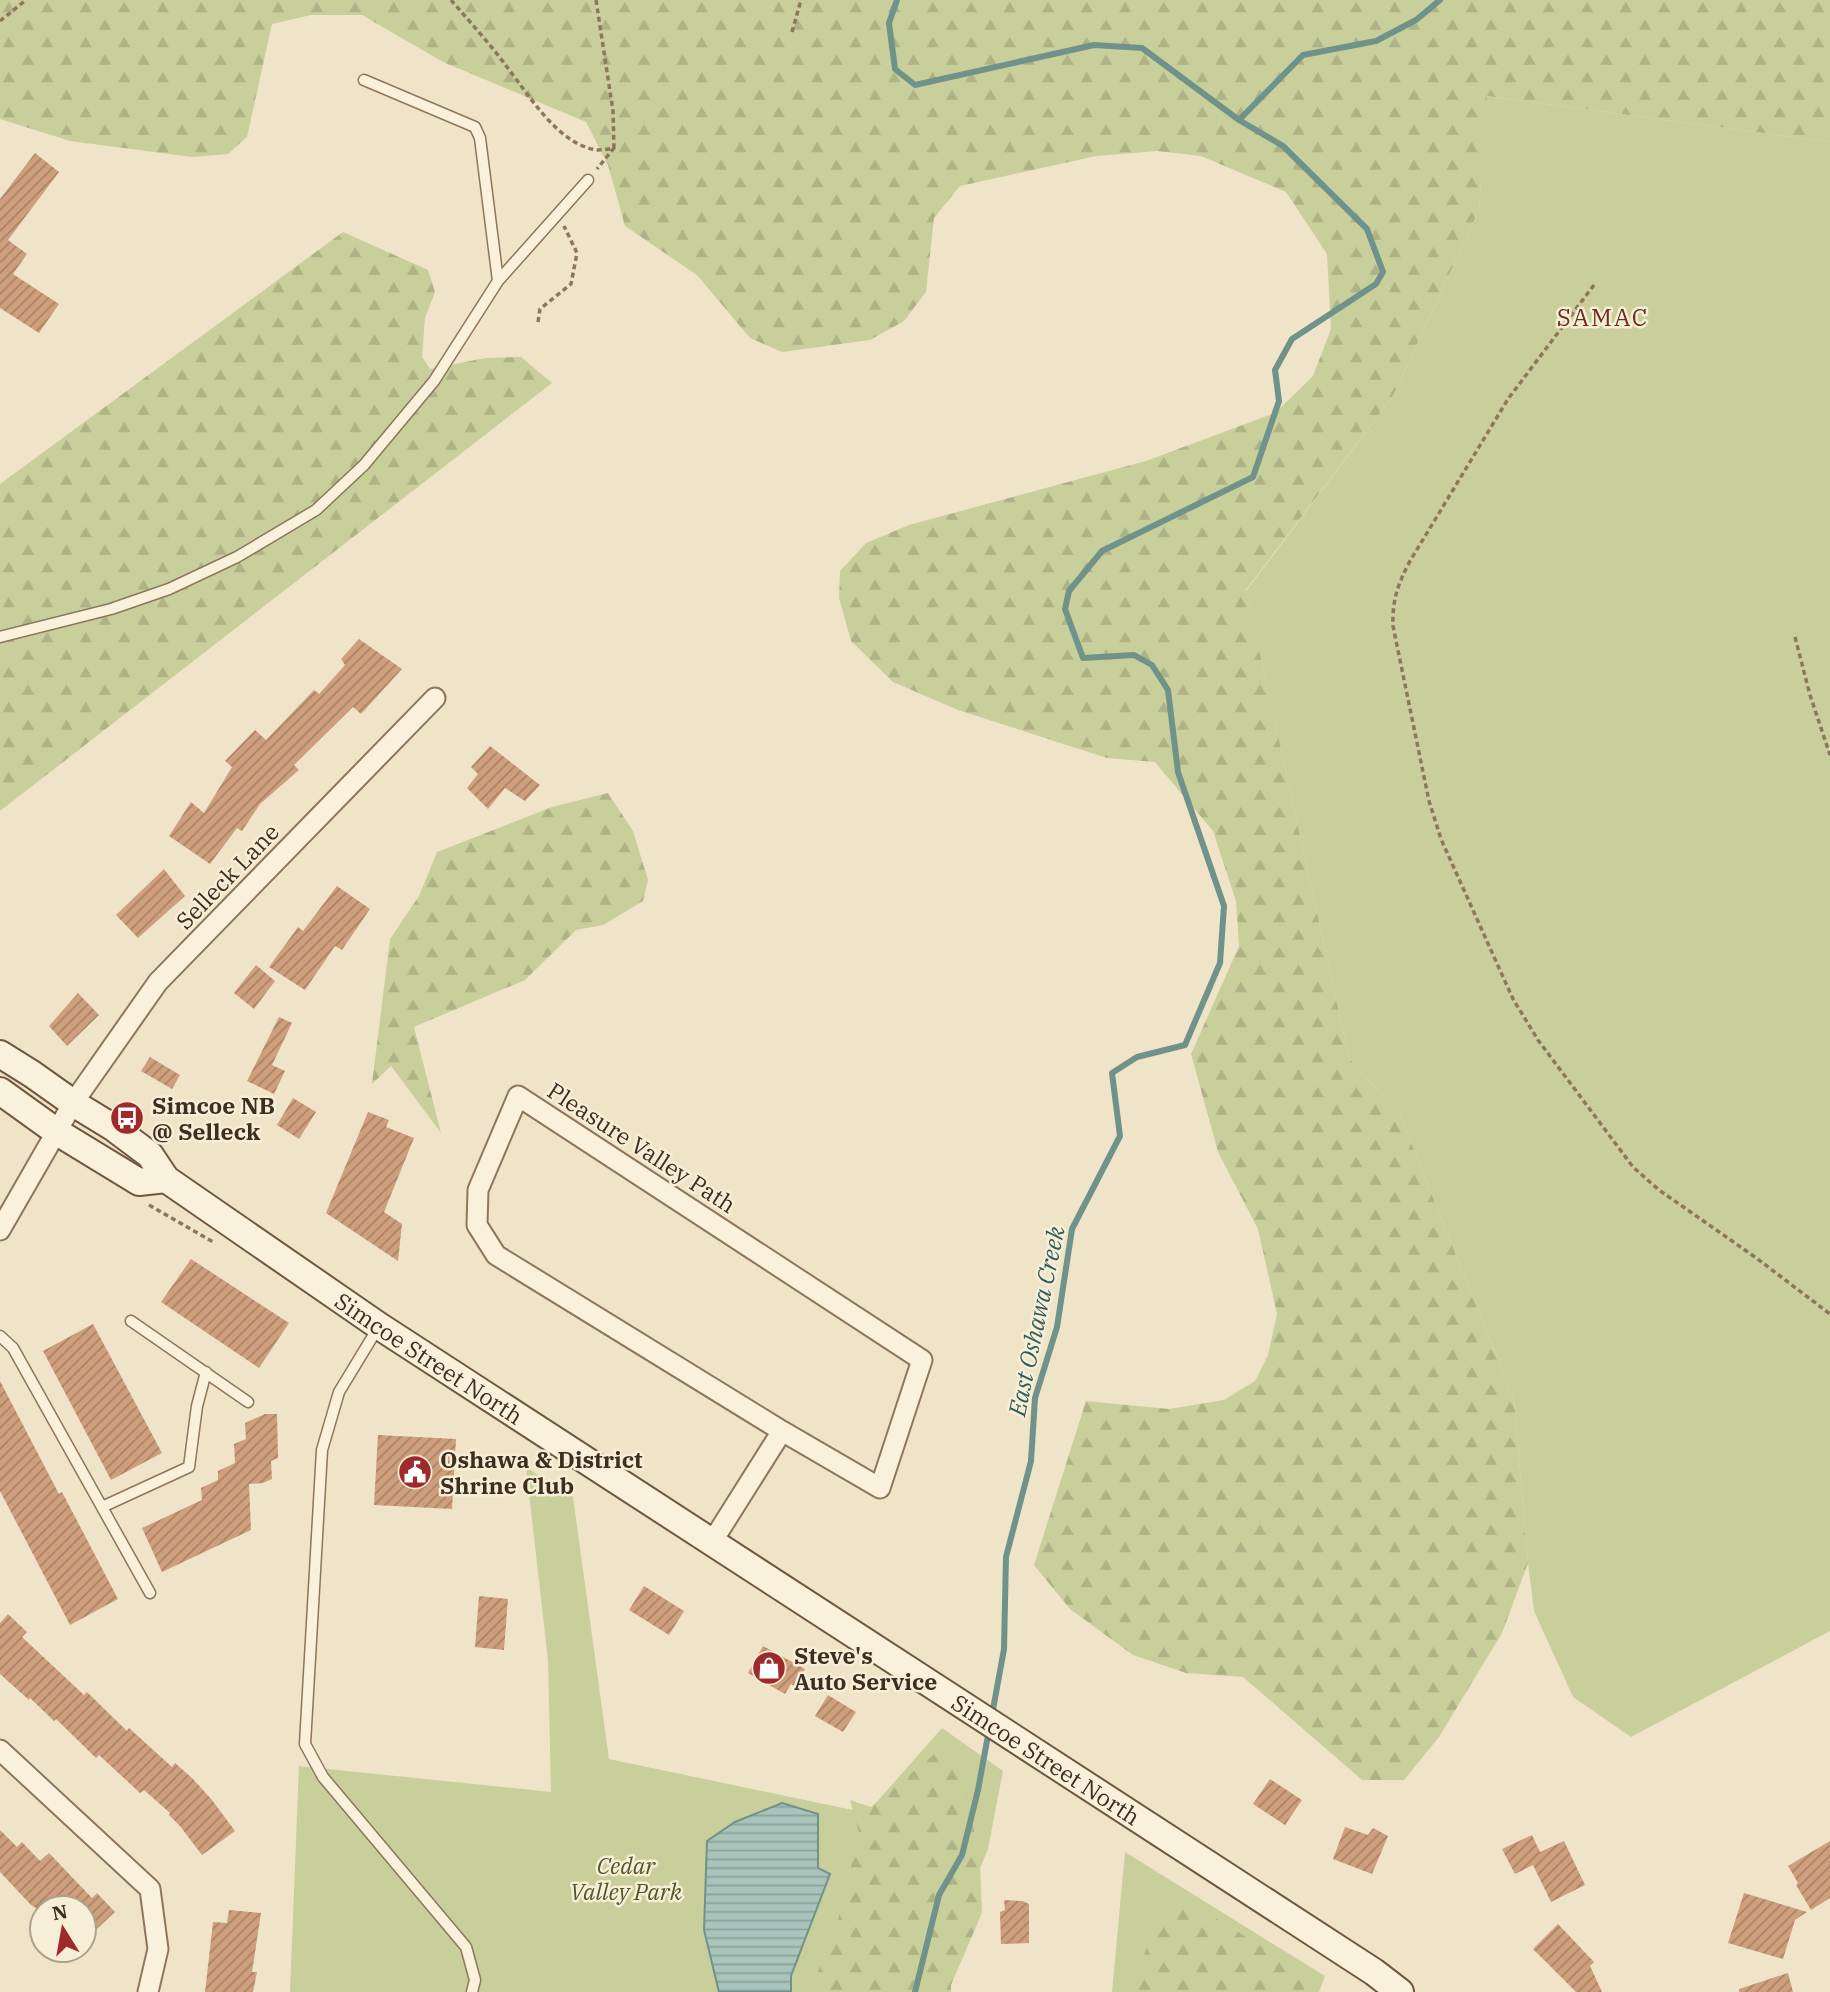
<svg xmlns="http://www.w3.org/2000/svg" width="1830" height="1992" font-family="'IBM Plex Serif',serif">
<defs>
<pattern id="forest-firs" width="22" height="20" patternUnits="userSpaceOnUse" patternTransform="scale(1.75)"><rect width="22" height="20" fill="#c9cf9b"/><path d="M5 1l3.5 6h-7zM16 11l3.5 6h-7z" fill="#aeb285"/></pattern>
<pattern id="water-rules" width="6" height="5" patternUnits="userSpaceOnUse" patternTransform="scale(1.75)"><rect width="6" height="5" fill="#a9c4bc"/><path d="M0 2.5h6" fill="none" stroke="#8ba098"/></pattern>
<pattern id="building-hatch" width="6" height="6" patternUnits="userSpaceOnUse" patternTransform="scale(1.75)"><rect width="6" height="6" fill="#cf9f7d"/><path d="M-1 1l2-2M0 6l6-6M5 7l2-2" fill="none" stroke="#a98266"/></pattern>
</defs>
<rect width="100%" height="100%" fill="#f0e4c8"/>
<path fill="#c9cf9b" d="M1486 96 1830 142V1631L1631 1737 1573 1697 1534 1611 1528 1563 1514 1400 1400 1115 1349 1058 1246 591 1393 396 1479 210Z
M526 1467 573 1497 609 1759 867 1813 942 1728 1003 1771 988 1849 946 1949 934 1992H290L299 1766 551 1792 548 1660Z
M1125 1852 1325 1976 1319 1992H1112Z"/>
<path fill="url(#forest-firs)" d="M0 0H1830V142L1487 96 1479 210 1393 396 1246 590 1349 1058 1400 1115 1514 1400 1528 1563 1502 1633 1439 1737 1404 1780H1362L1243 1677 1186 1673 1133 1655 1070 1609 1034 1565 1086 1401 1169 1409 1224 1400 1255 1381 1268 1355 1277 1314 1258 1229 1218 1152 1191 1054 1239 946 1236 901 1213 831 1155 762 1107 758 958 710 893 682 851 641 839 598 840 571 866 543 909 525 1146 461 1275 413 1313 376 1331 329 1327 254 1286 192 1201 156 1157 151 1096 156 960 186 934 218 926 292 904 321 870 340 782 352 750 338 697 275 625 226 608 165 586 122 443 62 362 15H311L272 24 247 137 228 154 192 157 70 141 0 119Z
M343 232 428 270 435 292 425 318 422 357 430 369 485 358 521 357 552 383 0 811V484Z
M608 793 633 831 648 880 643 901 603 925 576 930 525 980 414 1027 441 1133 391 1066 372 1084 390 939 419 896 437 852 552 807Z
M938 1751 953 1764 968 1801 980 1862 982 1913 951 1985V1992H813L817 1974 839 1916 859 1833 850 1800 871 1807Z
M1184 1898 1313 1979 1311 1992H1135L1152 1926Z"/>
<path fill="url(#water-rules)" stroke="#6f938a" stroke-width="2" d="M782 1803 818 1814V1868L830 1874 791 1976V1992H719L704 1930 707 1841 735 1822Z"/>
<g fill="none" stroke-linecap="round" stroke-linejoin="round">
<path stroke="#6f938a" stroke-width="6" d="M897 0 889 23 895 69 915 85 1094 45 1142 48 1239 120 1283 146 1367 229 1383 272 1376 284 1292 339 1275 370 1279 401 1253 477 1102 551 1069 591 1065 609 1083 658 1134 655 1152 665 1168 690 1178 772 1224 906 1220 963 1185 1045 1137 1057 1112 1073 1120 1136 1072 1229 1057 1327 1035 1398 1031 1461 1006 1557 1004 1649 992 1715
M1239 120 1303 55 1376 41 1416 20 1440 0
M915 1992 939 1895 962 1855 978 1790 989 1730"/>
</g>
<path fill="url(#building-hatch)" d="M35 153 59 172 8 240 27 254 13 274 59 304 39 333 0 308V199Z
M359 639 402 669 361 714 353 707 294 765 299 770 260 804 242 831 237 828 210 864 169 836 191 802 204 813 232 767 225 761 255 730 266 740 314 690 319 694 345 665 341 659Z
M490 746 540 785 525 801 505 788 488 809 467 788 478 774 471 767Z
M164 869 185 896 138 938 116 915Z
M337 886 370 909 342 950 335 946 305 990 269 967 298 927 303 931Z
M256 965 275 981 254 1009 234 993Z
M78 993 99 1015 67 1046 49 1026Z
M279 1017 292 1023 272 1065 285 1071 274 1094 247 1081Z
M150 1057 180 1075 172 1089 141 1071Z
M293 1098 316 1112 299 1139 277 1125Z
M368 1112 389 1120 386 1127 414 1138 384 1212 402 1224 398 1261 326 1213Z
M191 1259 289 1323 259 1368 161 1302Z
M93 1324 162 1453 111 1480 43 1351Z
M0 1381 59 1494 62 1492 118 1599 70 1625 0 1491Z
M265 1414H277L278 1458 271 1461 272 1479 263 1483 249 1484 251 1530 162 1572 142 1528 202 1500 201 1488 218 1480V1471L235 1463 234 1444 246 1439 245 1423Z
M378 1435 456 1439 452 1509 374 1505Z
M644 1586 684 1611 669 1635 629 1610Z
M479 1596 508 1599 504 1650 475 1647Z
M8 1614 27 1632 22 1637 84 1695 87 1692 127 1731 129 1728 172 1767 175 1763 193 1779 212 1800 235 1831 202 1855 180 1826 169 1815 170 1813 144 1790 140 1793 99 1755 96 1758 56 1719 54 1721 30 1698 29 1700 0 1674V1623Z
M763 1646 805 1669 795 1686 791 1684 785 1694 748 1673Z
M828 1695 856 1712 843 1732 815 1716Z
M1270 1779 1302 1800 1285 1825 1253 1804Z
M1345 1827 1368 1835 1373 1828 1388 1836 1372 1874 1333 1859Z
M0 1830 17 1847 22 1842 40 1861 49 1853 92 1898 97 1893 115 1912 84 1941V1908H36L31 1905 0 1872Z
M1532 1835 1540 1852 1564 1841 1585 1885 1551 1902 1533 1865 1515 1874 1502 1849Z
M1830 1841V1898L1811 1910 1796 1885 1798 1883 1788 1866Z
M1744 1893 1807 1912 1795 1920 1783 1959 1728 1943Z
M1004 1900 1023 1901 1029 1904V1943L1001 1944 1000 1912 1005 1910Z
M229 1910 261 1913 252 1972H257L253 1992H205L213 1922 227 1923Z
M1558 1924 1594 1962 1590 1966 1602 1992H1576L1533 1949Z
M1788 1973 1793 1992H1739V1989Z"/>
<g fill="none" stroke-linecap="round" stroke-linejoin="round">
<g stroke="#8d765c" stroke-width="13">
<path id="service" d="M364 80 475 127 480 138 498 281 588 180
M0 637 111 609 169 589 237 557 316 510 364 465 434 381 498 281
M131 1321 248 1402
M379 1326 339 1392 322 1450 305 1744 323 1777 466 1947 475 1980 472 1992
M0 1336 13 1348 150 1593
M102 1507 189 1467 197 1406 206 1372"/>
</g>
<g stroke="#8d765c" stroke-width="23">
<path id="minor" d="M0 1230 73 1103 158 982 435 698
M712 1542 782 1431 880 1488 922 1360 518 1096 478 1190 477 1225 496 1255 782 1431
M0 1750 150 1889 158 1949 148 1992"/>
</g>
<g stroke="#6f573f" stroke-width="30">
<g id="secondary">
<path id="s1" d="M0 1054 32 1074 73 1103 114 1128 150 1155 166 1179 379 1326 1374 1972 1400 1992"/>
<path d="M0 1091 57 1132 139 1182 166 1179"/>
</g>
</g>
<path stroke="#8d765c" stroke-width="3.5" stroke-dasharray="5 3.5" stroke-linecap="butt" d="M451 0C470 22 490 44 507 67 529 95 559 146 598 150 603 150 609 149 614 148L597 169
M596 0 613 111 614 148
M0 21 26 0
M792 32 801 0
M1594 285 1508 399 1410 561C1398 584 1392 600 1393 626L1429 801 1441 839 1513 999 1538 1040 1633 1167 1659 1190 1755 1257 1830 1314
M538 322 540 309 571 284 577 253 564 226
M1795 637 1810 695 1830 755
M149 1205 215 1243"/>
<use href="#service" stroke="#faf1dc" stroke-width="10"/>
<use href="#minor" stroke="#faf1dc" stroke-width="19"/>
<use href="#secondary" stroke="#faf1dc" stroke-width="26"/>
</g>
<defs>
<g id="bus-disc" transform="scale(1.75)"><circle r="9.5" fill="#9e2a2b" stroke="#f7eed8"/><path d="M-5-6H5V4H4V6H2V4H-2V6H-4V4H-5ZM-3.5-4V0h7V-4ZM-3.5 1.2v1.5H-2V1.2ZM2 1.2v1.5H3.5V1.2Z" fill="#fff"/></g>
<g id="civic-disc" transform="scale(1.75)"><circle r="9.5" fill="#9e2a2b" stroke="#f7eed8"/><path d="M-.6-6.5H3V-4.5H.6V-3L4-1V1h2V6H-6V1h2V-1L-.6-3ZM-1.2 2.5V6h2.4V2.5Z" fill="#fff"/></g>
<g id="shop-disc" transform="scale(1.75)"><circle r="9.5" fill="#9e2a2b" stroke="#f7eed8"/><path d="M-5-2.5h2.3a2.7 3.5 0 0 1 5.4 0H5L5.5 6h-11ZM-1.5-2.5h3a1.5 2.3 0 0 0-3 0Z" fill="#fff"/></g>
</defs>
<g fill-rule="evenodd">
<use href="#bus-disc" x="127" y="1118"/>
<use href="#civic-disc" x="415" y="1472"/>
<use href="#shop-disc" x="769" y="1668"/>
</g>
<g text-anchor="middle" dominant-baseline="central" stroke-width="5" stroke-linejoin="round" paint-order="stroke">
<g font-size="23" fill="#3d2e20" stroke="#f7eed8">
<text transform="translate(227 876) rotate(-46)">Selleck Lane</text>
<text transform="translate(642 1147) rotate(33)">Pleasure Valley Path</text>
<text stroke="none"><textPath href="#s1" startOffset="528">Simcoe Street North</textPath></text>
<text stroke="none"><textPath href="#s1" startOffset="1264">Simcoe Street North</textPath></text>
</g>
<g font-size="23" font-weight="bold" fill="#3d2e20" stroke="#f7eed8" text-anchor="start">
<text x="152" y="1105">Simcoe NB<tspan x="152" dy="26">@ Selleck</tspan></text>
<text x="440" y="1459">Oshawa &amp; District<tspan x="440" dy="26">Shrine Club</tspan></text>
<text x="794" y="1655">Steve's<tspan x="794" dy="26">Auto Service</tspan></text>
</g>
<g font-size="23" font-style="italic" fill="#4d5a26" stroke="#f7eed8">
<text x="626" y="1865">Cedar<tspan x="626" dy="26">Valley Park</tspan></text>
</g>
<g font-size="24" letter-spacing="2" fill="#6b2e1e" stroke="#f7eed8">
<text x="1603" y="317">SAMAC</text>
</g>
<g font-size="24" font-style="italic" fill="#2f5d5a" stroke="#f7eed8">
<text transform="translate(1036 1321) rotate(-78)">East Oshawa Creek</text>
</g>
</g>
<g transform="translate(63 1929) rotate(349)"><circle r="33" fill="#f7eed8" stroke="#ada18e" stroke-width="2"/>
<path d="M0-5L12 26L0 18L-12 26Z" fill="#9e2a2b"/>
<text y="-10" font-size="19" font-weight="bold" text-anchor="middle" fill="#3d2e20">N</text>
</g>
</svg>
